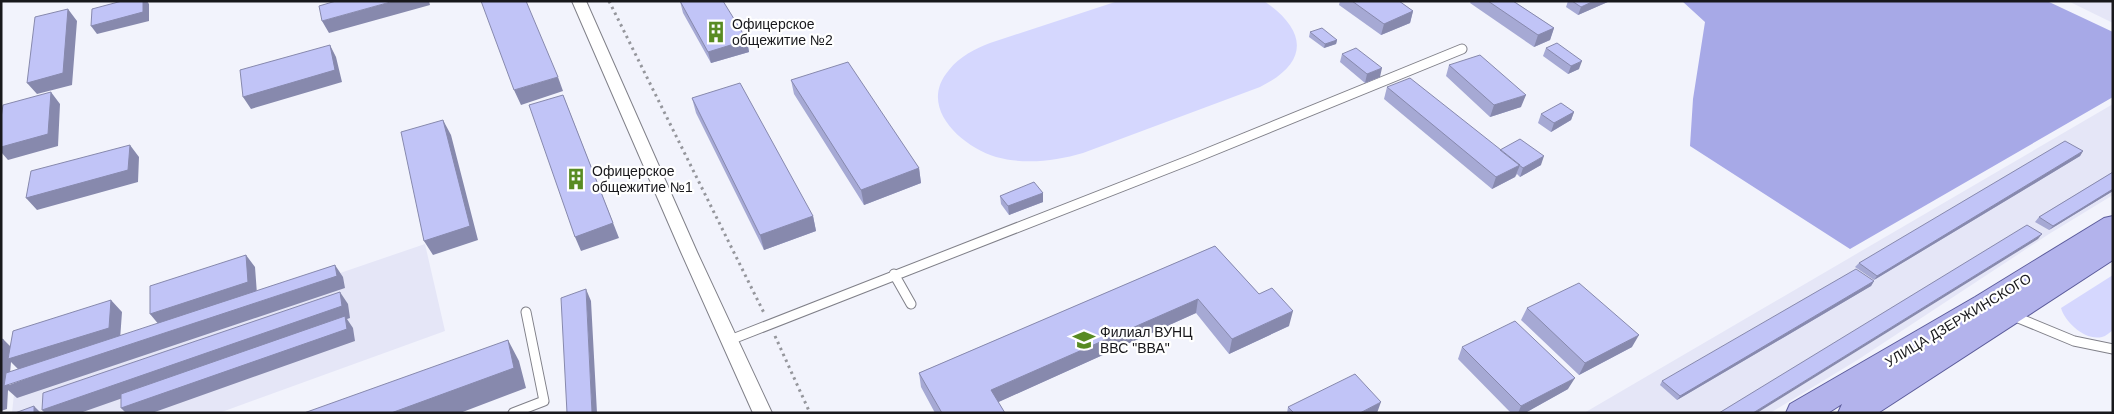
<svg xmlns="http://www.w3.org/2000/svg" width="2114" height="414" font-family="Helvetica,sans-serif">
<rect width="100%" height="100%" fill="#f2f3fc"/>
<path fill="#e5e6f7" d="M2068 1H2113V23Z
M2113 104V195L2049 234 1859 359 1770 413H1584Z
M425 244 445 331 219 413H47L46 409 35 413H12L15 384Z"/>
<path fill="#d5d7fe" d="M1118 1H1264C1308 31 1309 63 1260 87L1083 153C1055 161 1026 165 996 157 961 146 917 107 949 70 960 56 975 49 990 43Z
M2113 275V330C2109 333 2106 336 2102 337 2085 341 2065 322 2061 308Z"/>
<path fill="#a7a9e7" d="M1682 1H2047L2113 32V97L1850 249 1690 146 1693 99 1705 22Z"/>
<g fill="none" stroke-linecap="round" stroke-linejoin="round">
<g stroke="#808089" stroke-width="11">
<path id="lane" d="M894 274 911 304
M2011 315 2074 341 2113 349
M730 340 1195 158 1462 49
M513 413 544 401 526 312"/>
</g>
<g stroke="#808089" stroke-width="2">
<path id="street" d="M572 1H586L697 252 772 413H753L681 252Z"/>
</g>
<g stroke="#5c5c9b" stroke-width="2">
<path id="primary" d="M2113 216V260L1878 413H1838L1842 404 1828 413H1786L1790 404 1975 297 2104 218Z"/>
</g>
<path stroke="#95969c" stroke-width="3" stroke-dasharray="2.5 4" stroke-linecap="butt" d="M609 1 765 315
M775 336 810 413"/>
<use href="#lane" stroke="#fff" stroke-width="9"/>
<use href="#street" fill="#fff" fill-rule="evenodd"/>
<use href="#primary" fill="#b3b3ec" fill-rule="evenodd"/>
</g>
<path fill="#a6a9d4" d="M680 1 747 40 749 52 711 63 683 13Z
M1340 1H1399L1413 11 1410 23 1381 35 1339 5Z
M1471 1H1513L1554 28 1550 40 1534 47 1470 3Z
M1568 1H1610L1578 15 1566 7Z
M1310 32 1337 40 1336 44 1324 48 1309 37Z
M1546 48 1579 69 1568 74 1543 56Z
M1342 54 1380 77 1365 83 1340 62Z
M1449 65 1521 107 1490 117 1446 76Z
M791 80 919 168 921 183 864 205 794 94Z
M1387 87 1500 150 1541 165 1520 177 1517 174 1515 177 1492 189 1384 99Z
M692 98 813 216 816 231 764 250 696 113Z
M1574 112 1571 120 1551 132 1538 123 1541 114Z
M2083 151 2080 156 1874 280 1855 267 1859 263Z
M2113 172V191L2049 230 2035 222 2039 217Z
M1043 193V202L1009 215 1001 204 1000 196Z
M1215 246 1259 294 1289 326 1229 354 1196 313 998 402 1005 413H935L921 387 919 373Z
M1874 281 1871 286 1677 400 1660 385 1662 381Z
M1527 308 1632 347 1579 375 1521 320Z
M1462 347 1568 389 1525 413H1511L1458 359Z
M1288 407 1377 413H1287Z"/>
<path fill="#8789ad" d="M143 1H147L149 4V21L97 34 91 26Z
M394 1H429L430 5 329 33 322 21Z
M1594 1H1610L1578 15 1581 7Z
M68 9 77 21 72 85 37 94 27 83Z
M1413 11 1410 23 1381 35 1384 24Z
M1554 28 1550 40 1534 47 1538 35Z
M747 40 749 52 711 63 708 52Z
M1337 40 1336 44 1324 48 1325 44Z
M330 45 336 57 342 82 251 109 243 97Z
M1582 61 1579 69 1568 74 1571 66Z
M1382 68 1380 77 1365 83 1367 74Z
M558 77 563 91 521 105 514 90Z
M51 92 60 104 58 146 8 160 1 152V147Z
M563 95 619 238 581 251 575 237Z
M1526 95 1521 107 1490 117 1494 105Z
M1574 112 1571 120 1551 132 1554 123Z
M443 120 451 135 478 240 433 255 424 241Z
M130 145 139 157 138 182 37 210 26 198Z
M2083 151 2080 156 1874 280 1877 276Z
M1544 156 1541 165 1520 177 1523 168Z
M1520 165 1515 177 1492 189 1496 177Z
M919 168 921 183 864 205 861 190Z
M2113 189V191L2049 230 2053 226Z
M1043 193V202L1009 215 1008 206Z
M813 216 816 231 764 250 760 235Z
M2042 234 2038 239 1757 413H1753Z
M246 255 255 267 257 294 160 326 150 314Z
M335 265 343 277 345 288 17 398 8 390 7 409 1 411V359L3 339 12 348 111 300 122 312 120 340 20 371 11 362 9 385Z
M1874 281 1871 286 1677 400 1680 396Z
M586 289 591 301 597 413H592Z
M340 292 348 304 350 318 347 319 353 328 355 341 152 413H126L121 408 345 320 80 413H45L42 410Z
M1198 299 1196 313 992 405 991 390Z
M1293 311 1289 326 1229 354 1232 339Z
M1639 335 1632 347 1579 375 1585 363Z
M508 340 519 361 526 388 460 413H391Z
M1575 378 1568 389 1525 413H1518L1521 406Z
M1381 402 1377 413H1360Z
M34 406 41 413H34Z"/>
<path fill="#c1c4f7" stroke="#8789ad" d="M122 1H143V12L91 26 92 9Z
M336 1H394L322 21 319 6Z
M481 1H526L558 77 514 90Z
M680 1H723L747 40 708 52Z
M1352 1H1399L1413 11 1384 24Z
M1488 1H1513L1554 28 1538 35Z
M1572 1H1594L1581 7Z
M68 9 63 73 27 83 35 17Z
M1322 28 1337 40 1325 44 1310 32Z
M1557 43 1582 61 1571 66 1546 48Z
M330 45 335 70 243 97 240 70Z
M1356 48 1382 68 1367 74 1342 54Z
M1480 55 1526 95 1494 105 1449 65Z
M848 62 919 168 861 190 791 80Z
M1410 78 1520 165 1496 177 1387 87Z
M740 83 813 216 760 235 692 98Z
M51 92 48 134 1 147V118L3 105Z
M563 95 613 223 575 237 529 105Z
M1561 103 1574 112 1554 123 1541 114Z
M443 120 470 226 424 241 401 132Z
M1520 139 1544 156 1523 168 1500 150Z
M2065 141 2083 151 1877 276 1859 263Z
M130 145 128 170 26 198 31 171Z
M2113 172V189L2053 226 2039 217Z
M1034 182 1043 193 1008 206 1000 196Z
M2027 225 2042 234 1753 413H1719Z
M1215 246 1259 294 1272 288 1293 311 1232 339 1198 299 991 390 1005 413H942L919 373Z
M246 255 248 282 150 314V286Z
M335 265 337 276 4 386 6 373Z
M1856 269 1874 281 1680 396 1662 381Z
M1579 283 1639 335 1585 363 1527 308Z
M586 289 592 413H567L561 298Z
M340 292 342 306 42 410 43 393Z
M111 300 109 328 8 359 13 331Z
M345 316 347 329 121 408V394Z
M1515 321 1575 378 1521 406 1462 347Z
M3 339 1 359V340Z
M508 340 514 368 391 413H304Z
M1355 374 1381 402 1360 413H1294L1288 407Z
M34 406V413H15Z"/>
<defs>
<g id="building-bare" transform="scale(1.725)"><path d="M-4-6H4V6H1V3H-1V6H-4ZM-2.5-4.3h1.7v1.8h-1.7ZM.8-4.3h1.7v1.8H.8ZM-2.5-1h1.7V.8h-1.7ZM.8-1h1.7V.8H.8Z" fill="#588b22" stroke="#fff" stroke-width="2.5" paint-order="stroke"/></g>
<g id="university-bare" transform="scale(1.725)"><path d="M0-5L7-2L0 1L-7-2ZM-4 1L0 2.5L4 1V4Q0 6-4 4Z" fill="#588b22" stroke="#fff" stroke-width="2.5" paint-order="stroke"/></g>
</defs>
<g fill-rule="evenodd">
<use href="#building-bare" x="716" y="32"/>
<use href="#building-bare" x="576" y="179"/>
<use href="#university-bare" x="1084" y="340"/>
</g>
<g text-anchor="middle" dominant-baseline="central" stroke-width="4.5" stroke-linejoin="round" paint-order="stroke">
<g font-size="14" fill="#18181c" stroke="#fff" text-anchor="start">
<text x="732" y="24">Офицерское<tspan x="732" dy="16">общежитие №2</tspan></text>
<text x="592" y="171">Офицерское<tspan x="592" dy="16">общежитие №1</tspan></text>
<text x="1100" y="332">Филиал ВУНЦ<tspan x="1100" dy="16">ВВС "ВВА"</tspan></text>
</g>
<g font-size="14" fill="#18181c" stroke="#fff">
<text transform="translate(1958 320) rotate(-31)">УЛИЦА ДЗЕРЖИНСКОГО</text>
</g>
</g>
<rect width="2114" height="414" fill="none" stroke="#18181c" stroke-width="5"/>
</svg>
